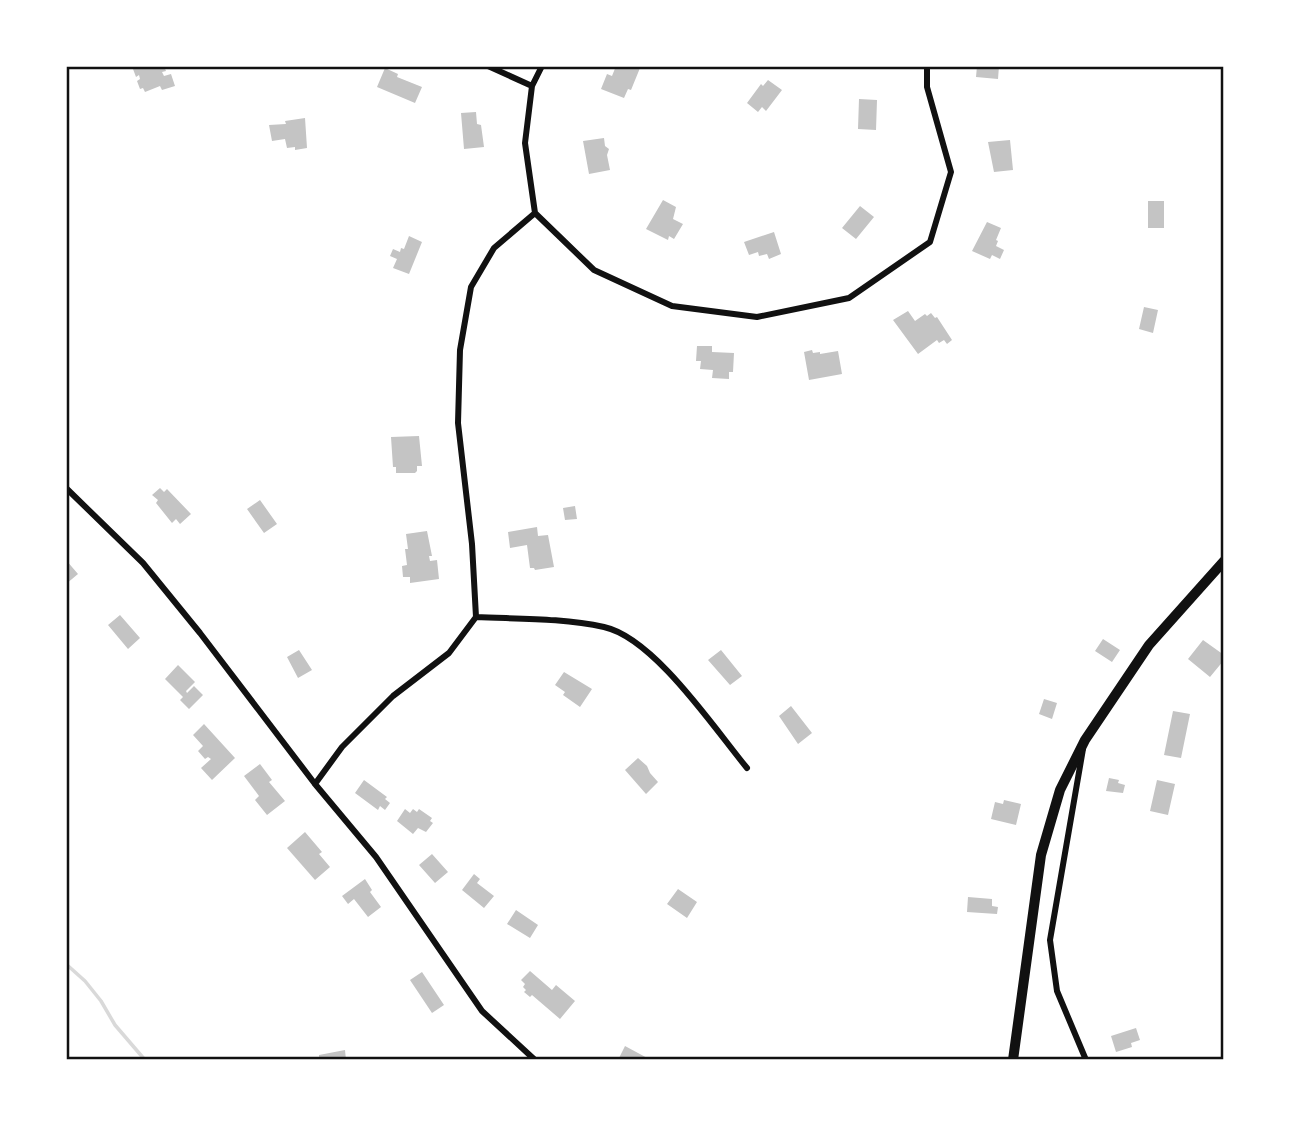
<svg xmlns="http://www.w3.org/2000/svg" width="1290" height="1126" font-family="'DM Sans',sans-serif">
<rect width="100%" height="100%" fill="#fff"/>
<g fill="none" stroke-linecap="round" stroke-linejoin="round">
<path stroke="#d9d9d9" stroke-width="3.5" d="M66 964 85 981 101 1001 115 1025 145 1060"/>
</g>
<path fill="#c4c4c4" d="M138 66H164L166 71 162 72 164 76 171 74 175 86 162 90 160 86 145 92 143 88 140 89 137 81 140 79 139 75 136 77 133 69Z
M616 66 640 68 631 90 628 89 624 98 601 89 607 74 612 76Z
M977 66H999L998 79 976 77Z
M385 68 398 74 397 77 422 87 415 103 377 87Z
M768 80 782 90 766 111 762 107 758 112 747 103 761 84 763 86Z
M859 99 877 100 876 130 858 129Z
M476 112 477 124 481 125 484 147 464 149 461 113Z
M305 118 307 148 295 150V147L287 148 285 139 272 141 269 125 286 124 285 121Z
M604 138 605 146 609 149 607 155 610 170 589 174 583 141Z
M1010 140 1013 170 994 172 988 142Z
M663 200 676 207 673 219 683 224 674 239 669 236 668 240 646 229Z
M1148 201H1164V228H1148Z
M860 206 874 217 856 239 842 228Z
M987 222 1001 228 996 240 998 241 996 246 1004 250 1000 259 992 255 990 259 972 251Z
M774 232 781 254 769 259 767 254 759 256 758 252 749 255 744 242Z
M409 236 422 242 409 274 393 268 397 259 390 256 393 249 400 252 401 248 404 249Z
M1144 307 1158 310 1153 333 1139 329Z
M908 311 915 321 925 314 927 316 931 313 935 318 937 317 952 340 947 344 944 340 939 343 937 340 918 354 893 320Z
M697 346H712V352L734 353 733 372H729V379L712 378 713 370 700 369 701 361H696Z
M812 350 813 353 820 352V354L838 351 842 374 809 380 804 352Z
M419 436 422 466H417V471L415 473H396V467H393L391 437Z
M160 488 164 492 167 489 191 514 180 524 176 519 172 523 156 503 158 500 152 495Z
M260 500 277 524 264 533 247 509Z
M575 506 577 519 565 520 563 508Z
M537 527 538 536 548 535 554 567 535 570 534 568H530L527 545 510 548 508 532Z
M427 531 432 556H429L430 561 437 560 439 579 410 583V577H403L402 566 407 565 405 549H408L406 534Z
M66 560 78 574 66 584Z
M120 615 140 638 128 649 108 625Z
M1103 639 1120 650 1112 662 1095 651Z
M1203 640 1224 655V660L1210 677 1188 659Z
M299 650 312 670 298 678 287 657Z
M721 650 742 676 730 685 708 660Z
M178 665 195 682 186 691 187 693 194 686 203 695 189 709 180 700 183 697 165 679Z
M564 672 592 689 580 707 563 695 565 692 555 685Z
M1044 699 1057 703 1052 719 1039 714Z
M791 706 812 733 798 744 779 716Z
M1173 711 1190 714 1181 758 1164 755Z
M204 724 235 758 212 780 201 768 211 759 208 757 205 759 198 751 203 746 193 735Z
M638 758 647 766 650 773 658 782 646 794 625 770Z
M260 764 272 780 269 782 285 801 267 815 255 800 259 796 244 776Z
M1109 778 1119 780 1118 783 1125 785 1123 793 1106 791Z
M364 780 387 797 385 799 390 803 385 810 380 806 378 810 355 793Z
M1157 780 1175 784 1168 815 1150 811Z
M1004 800 1021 804 1016 825 991 819 995 802 1003 804Z
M405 809 410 813 413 809 417 812 419 809 432 818 430 821 433 823 426 832 418 828 413 834 397 821Z
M305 832 322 852 319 854 330 867 315 880 287 848Z
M432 854 448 872 435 883 419 865Z
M474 874 480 879 477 883 494 896 484 908 462 890Z
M365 879 372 890 370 892 381 907 368 917 354 899 348 904 342 896Z
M678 889 697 902 687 918 667 904Z
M968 897 992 899V906L998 907 997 914 967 912Z
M516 910 538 925 530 938 507 924Z
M530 971 552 990 556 985 575 1001 560 1019 532 995 530 997 524 992 526 990 523 987 525 984 521 980Z
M422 972 444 1005 432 1013 410 980Z
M1136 1028 1140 1040 1131 1043 1132 1047 1116 1052 1111 1036Z
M625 1046 651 1060 619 1058Z
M345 1050 346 1060H319V1055Z"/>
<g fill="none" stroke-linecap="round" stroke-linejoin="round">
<path stroke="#111" stroke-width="6" d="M488 66 532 86
M542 66 532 86 525 143 535 213 594 270 672 306 757 317 849 298 930 242 951 172 927 87V66
M66 488 143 563 200 633 315 784 376 857 482 1011 535 1060
M476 617C518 619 563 618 604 627 654 638 714 728 747 768
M1083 749 1050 940 1057 991 1086 1060
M315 784 342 747 393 696 449 653 476 617 472 544 458 423 460 350 471 287 494 248 535 213"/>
<path stroke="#111" stroke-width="10" d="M1013 1060 1041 855 1060 790 1085 740 1149 645 1224 561"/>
</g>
<rect width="1290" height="1126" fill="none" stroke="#ffffff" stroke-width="136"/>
<rect x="68" y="68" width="1154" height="990" fill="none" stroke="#111" stroke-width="2.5"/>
</svg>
